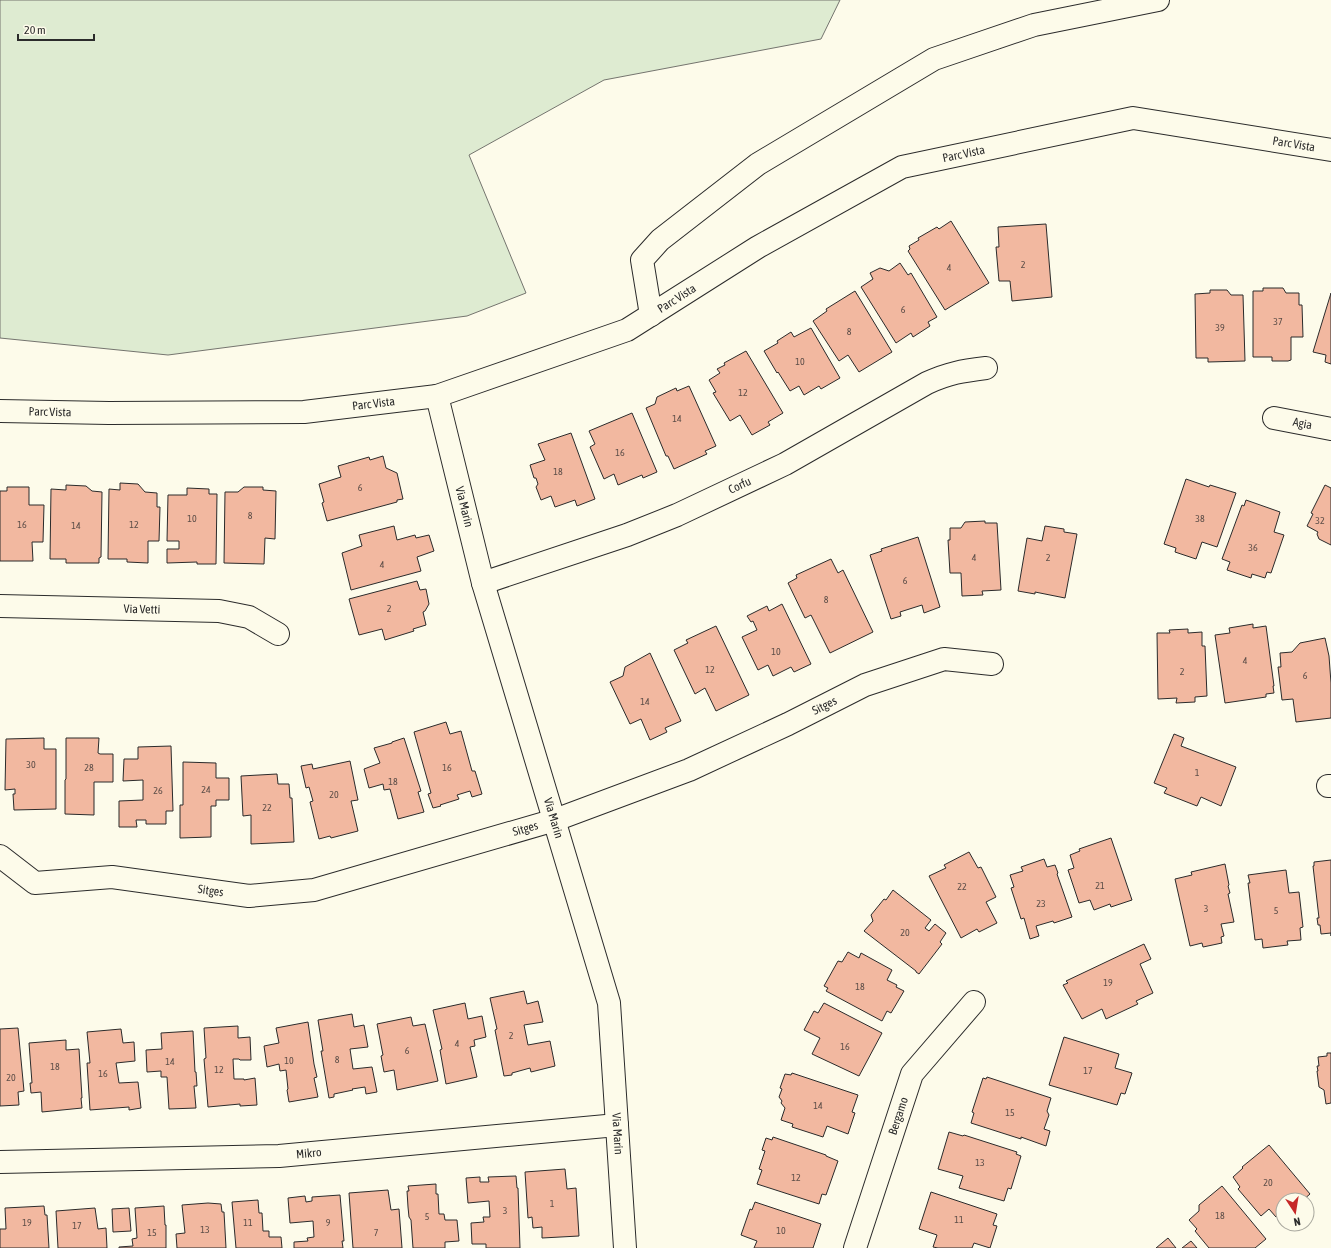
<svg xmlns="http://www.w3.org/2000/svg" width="1331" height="1248" font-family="'Asap Condensed',sans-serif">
<rect width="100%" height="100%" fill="#fdfbea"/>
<path fill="#deebd1" stroke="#74746e" d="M0 0H840L821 39 604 80 469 155 526 293 467 316 168 355 0 338Z"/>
<path fill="#f2b8a0" stroke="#2b2b2b" d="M951 221 989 283 945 310 908 251 910 249 909 246 919 240 918 238 937 227 939 229Z
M1046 224 1052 297 1012 301 1010 281H999L996 247H999L998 227Z
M900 263 908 275 911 273 937 317 928 322 930 326 913 337 911 333 896 343 861 287 873 279 870 273 880 268 889 271Z
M1263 288H1283L1286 293H1299V305H1302L1303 337H1291V360L1288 361H1272V357H1253V291H1263Z
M1210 290H1227L1231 295H1243L1245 361 1208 362V358H1196L1195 294 1210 293Z
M855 291 892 352 859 372 848 355 839 361 813 321 827 311 826 309Z
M1331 293V364L1325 362 1326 355 1313 352Z
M811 328 840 378 821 389 819 386 804 395 799 386 790 391 778 372 777 373 764 351 778 343 777 341 791 332 794 337Z
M746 351 783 413 768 422 770 425 752 435 740 415 730 421 713 393 716 392 709 380 720 373 717 369 725 365 724 363Z
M689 386 716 446 705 451 707 454 674 469 668 456H666L646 408 655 404 657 397 676 388 677 391Z
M632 413 657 472 643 478 642 475 618 485 614 474 604 479 590 447 595 444 589 431Z
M571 433 595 499 577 506 575 500 555 507 551 496 541 500 536 487 538 484 536 478H534L530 465 545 460 538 444Z
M383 456 386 468 397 473 403 499 397 500V502L327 521 322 503 324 502 319 484 341 477 338 466 369 457 370 460Z
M1186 479 1209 487 1210 485 1236 493 1217 547 1202 542 1196 559 1175 552 1176 548 1164 544Z
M120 483 138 484 145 492 157 493V507H160L159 541H148V563L127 562V559H108L109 489 120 490Z
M66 485 86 486 92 491 102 492 101 557 99 558V563H66V559H50L51 489 66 490Z
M1325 485 1331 488V545L1319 539 1317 534 1318 532 1307 526 1313 514 1311 513Z
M7 487H29V505H44L43 542H32L33 561H0V491H7Z
M244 487H263V490L276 491 275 539 265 538 264 564 224 563 225 492H238Z
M187 488 209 489V494H217L216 564H197V562L167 563V549H179V541H167L168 495H187Z
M1246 500 1280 512 1274 532 1284 535 1271 573 1267 572 1265 578 1252 574 1251 578 1227 570 1230 562 1222 559 1242 505 1244 506Z
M985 521V523H997L1001 590 982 591 983 595 962 596 961 573H950L948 540H950V528H961L965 522Z
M394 526 397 540 415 535 416 538 429 535 434 551 417 557 421 571 351 590 342 553 362 546 359 535Z
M1045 526 1064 529V532L1077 534 1065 598 1035 592V594L1018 591 1027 538 1042 541Z
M918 537 940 607 924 613 922 605 900 612 901 616 891 619 870 555 882 551 881 549Z
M831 559 838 573 843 570 873 632 830 653 811 615 805 618 788 583 797 578 796 575Z
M417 581 420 590 426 589 429 604 425 611 423 612 426 625 413 629 414 631 385 640 382 629 359 635 349 599Z
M782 604 811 664 794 672 791 667 773 676 768 665 758 670 742 637 757 630 753 621 751 622 747 616 767 606 769 611Z
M1253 624V628L1266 626 1274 686H1273L1274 693 1266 694V697L1225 703 1215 635 1230 633 1229 628Z
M716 626 749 695 716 711 705 688 695 694 674 650 688 643 686 640Z
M1188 629V633L1202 632V646H1205L1207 696 1195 697V702L1176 703 1177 698 1158 699 1157 633H1170L1169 630Z
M1325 638 1329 656 1331 683V718L1296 722 1293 699 1282 700 1278 667H1281L1280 653 1292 652 1300 643Z
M650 653 681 721 665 728 667 732 650 740 641 719 630 724 610 682 623 676 625 667Z
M446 722 450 734 461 731 472 771H475L482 794 472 797 470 791 457 795 459 799 440 805 441 806 433 808 428 794 431 793 414 732Z
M1174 734 1184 738 1181 746 1236 767 1221 806 1201 797 1197 806 1164 793 1167 788 1154 783Z
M44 738V749H56V809L14 810 13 794H15V789L5 790 6 739Z
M66 738H99L98 753 100 754H113V782H94V815L65 814V780L66 779Z
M404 738 421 791 418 792 424 812 398 819 390 789 384 790 383 784 369 788 364 769 380 763 374 748 392 743V742Z
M171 746 173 811H166V824H146V820H136L137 827H119V801L143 800V780L123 781 124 759H138V747Z
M350 761 358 800 351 801 358 831 331 838 330 836 319 839 310 802 313 801 309 787 306 788 301 766 312 764 313 769Z
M183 762 216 763V778H229V800H216V806H211V837L180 838V805H183Z
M277 774 278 784H289L290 798H292L294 842 251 844V815L243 816 241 776Z
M1111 838 1132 900 1111 907 1110 904 1094 910 1090 900 1079 903 1068 870 1074 868 1070 855 1080 851 1079 849Z
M969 852 978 868 981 867 996 897 986 902 997 923 979 932 977 929 961 938 929 876 946 868 944 865Z
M1044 859 1047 867 1055 865 1058 873 1057 874 1072 917 1054 923 1053 921 1036 926 1039 936 1030 939 1024 918 1021 919 1011 888 1014 887 1010 875 1023 871 1021 867Z
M1331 860V936V933L1321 934 1320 925H1318L1317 918H1319L1313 866H1314V862Z
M1225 864 1229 885 1228 886 1230 893 1228 894 1234 922 1221 924 1224 936 1221 937 1222 943 1203 947 1202 943 1190 946 1175 879 1192 875 1191 872Z
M1286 870 1289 893 1299 892 1303 927 1300 928 1301 940 1287 941 1288 945 1263 948 1262 939 1255 940 1248 883H1250L1248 875Z
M893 890 931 920 925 928 929 931 935 924 946 933 940 942 942 944 919 974 916 972V971L864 931 873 921 871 915 884 899 886 900Z
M1144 944 1151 959 1140 964 1153 993 1136 1001 1138 1004 1106 1019 1102 1009 1082 1019 1063 985 1068 983 1066 981Z
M848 952 859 958 861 953 892 970 887 980 897 985 896 987 904 991 891 1013 887 1011 882 1021 826 991 828 988 824 986 838 961 842 962Z
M524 991 527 1004 538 1001 543 1022 524 1025 528 1045 550 1041 555 1066 531 1072 530 1068 512 1073V1075L504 1076 495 1030 497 1029 490 998Z
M465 1003 468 1019 482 1016 486 1037 474 1040 475 1046 470 1047 477 1077 446 1084 440 1050 442 1049 433 1010Z
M824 1003 882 1033 859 1076 812 1054 820 1038 804 1030 814 1011 818 1013Z
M352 1014 354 1027 364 1025 368 1047 350 1049 353 1069 372 1067 377 1092 366 1094 365 1087 352 1089 353 1090 334 1094V1097L329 1098 321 1051H323L318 1020Z
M411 1017 413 1026 425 1024 438 1081 397 1090 394 1070 384 1072 381 1056 383 1055 377 1024Z
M308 1022 314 1064 317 1077 314 1078 318 1097 289 1102 287 1090 288 1089 286 1070 280 1071 279 1064 267 1067 264 1046 279 1043 276 1028Z
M238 1026V1038L250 1037 251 1060H240L239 1059H233L234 1079H244V1080L255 1078 257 1105 240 1106V1104L208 1107 204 1059 206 1058 204 1028Z
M18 1028 24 1091 18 1092 19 1105 0 1106V1029Z
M121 1029 123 1043 134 1042 135 1061 116 1063 119 1083 138 1082 141 1108 129 1110V1107L90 1110 87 1063H90L87 1032Z
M193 1031 195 1072H196L197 1086H194L196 1108 169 1109 167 1077H161V1071L147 1072 146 1050 162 1049 161 1033Z
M1064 1037 1119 1054 1115 1068 1132 1073 1125 1094 1121 1093 1117 1105 1049 1085Z
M66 1040V1050L79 1049 82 1098H81L82 1108 42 1112 41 1092 31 1093 30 1083H32L29 1043Z
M1327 1053H1331V1103L1326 1104 1324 1090 1319 1087 1317 1071H1318L1317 1066H1319L1318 1057 1327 1056Z
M792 1073 858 1095 852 1112 855 1113 848 1134 827 1126 823 1137 792 1127 793 1124 781 1120 785 1108 781 1103 782 1101 779 1097 782 1089 780 1088 785 1074 791 1075Z
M987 1077 1051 1098 1047 1111 1049 1115 1044 1129 1050 1131 1046 1146 1021 1137V1139L971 1123 974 1113 972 1112 983 1078 986 1079Z
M949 1132 963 1136 964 1135 1017 1152 1016 1154 1021 1156 1011 1189 1008 1188 1004 1201 959 1188 963 1176 938 1169Z
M773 1137 826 1155V1156L838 1161 826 1195 822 1194 819 1204 757 1184 762 1170 759 1169 765 1151 762 1150 766 1138 772 1140Z
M1269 1145 1310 1194 1303 1200H1283V1212L1276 1217 1269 1209 1261 1216 1238 1189 1240 1187 1233 1177 1243 1168 1242 1167Z
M565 1169 567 1189 576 1188 579 1236 542 1238V1227L533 1228 532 1217 528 1218 525 1172Z
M516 1176 517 1188H518L520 1248H486V1244H472L471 1223 484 1222 483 1217H490L489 1201 468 1203 466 1178 480 1177V1182H489L488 1177Z
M436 1184V1194H438L439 1214H444L445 1220H457L459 1241 445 1242V1248H413L411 1220 409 1217 408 1207 407 1191H409L408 1186Z
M1222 1186 1266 1239 1255 1248H1209L1195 1231 1197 1229 1189 1220 1199 1211V1205Z
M388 1190 391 1210 399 1209 402 1248H353L349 1193Z
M931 1192 997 1214 993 1225 997 1226 990 1248 974 1243 972 1248H938L933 1247 937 1235 919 1229Z
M340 1195 344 1241H342L343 1248H294V1242L308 1241 307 1238 314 1237 313 1221 290 1223 288 1198 305 1196 306 1202 312 1201V1197Z
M258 1200 259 1213H262L263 1231H269V1237H281L282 1248H236L232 1202Z
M755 1202 821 1224 813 1248H754L757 1241 741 1235 750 1209 752 1210Z
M208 1203 221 1204 222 1212H224L226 1248H177L176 1234 185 1233 182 1205Z
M44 1206 45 1215H47L49 1248H0V1229H6L5 1208Z
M164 1206 165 1225H166V1248H119V1247L133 1246 132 1239 137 1238 135 1208Z
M95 1208 98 1229 106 1228 107 1248H58L56 1211Z
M129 1208 131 1231 113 1232 112 1209Z
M1168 1238 1176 1248H1156Z
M1191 1241 1197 1248H1182Z"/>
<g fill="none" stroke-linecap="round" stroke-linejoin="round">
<g stroke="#2b2b2b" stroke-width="24">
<g id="minor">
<path d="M651 315 642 260 660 240 758 164 934 59 1034 25 1158 0"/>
<path id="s1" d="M437 396 483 583 609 1003 625 1248"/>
<path id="s2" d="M0 411 109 413 304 412 437 396 627 330 758 247 902 167 1133 118 1331 150"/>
<path id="s3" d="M1274 418 1331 429"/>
<path id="s4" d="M483 583 627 535 677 515 785 464 927 383C949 373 962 371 986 368"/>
<path id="s5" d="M0 606 219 611 249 617 278 634"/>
<path d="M1328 786H1331"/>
<path id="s6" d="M0 856 35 883 112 877 249 896 314 890 555 820 689 770 788 724 865 685 944 659 992 664"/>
<path id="s7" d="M0 1162 279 1156 617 1125"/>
<path id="s8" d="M855 1248 912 1074 974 1002"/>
</g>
</g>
<use href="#minor" stroke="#fdfbea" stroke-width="22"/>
</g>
<g text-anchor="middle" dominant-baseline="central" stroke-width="3" stroke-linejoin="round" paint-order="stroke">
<g font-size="10" fill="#5d4e48">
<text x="1023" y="264">2</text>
<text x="949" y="267">4</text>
<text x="903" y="309">6</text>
<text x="1278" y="321">37</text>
<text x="1220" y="327">39</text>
<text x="849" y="331">8</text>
<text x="800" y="361">10</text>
<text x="743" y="392">12</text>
<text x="677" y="418">14</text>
<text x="620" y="452">16</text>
<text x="558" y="471">18</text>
<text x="360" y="487">6</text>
<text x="250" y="515">8</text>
<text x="192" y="518">10</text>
<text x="1200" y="518">38</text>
<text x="1320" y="520">32</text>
<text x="22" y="524">16</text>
<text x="134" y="524">12</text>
<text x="76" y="525">14</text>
<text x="1253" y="547">36</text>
<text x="974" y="557">4</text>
<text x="1048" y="557">2</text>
<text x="382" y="564">4</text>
<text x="905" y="580">6</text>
<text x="826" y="599">8</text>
<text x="389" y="608">2</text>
<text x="776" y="651">10</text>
<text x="1245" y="660">4</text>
<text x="710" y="669">12</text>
<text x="1182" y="671">2</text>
<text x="1305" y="675">6</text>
<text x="645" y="701">14</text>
<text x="31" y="764">30</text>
<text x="89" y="767">28</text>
<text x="447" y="767">16</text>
<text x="1197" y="772">1</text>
<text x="393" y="781">18</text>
<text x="206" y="789">24</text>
<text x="158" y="790">26</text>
<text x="334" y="794">20</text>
<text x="267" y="807">22</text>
<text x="1100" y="885">21</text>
<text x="962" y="886">22</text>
<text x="1041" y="903">23</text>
<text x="1206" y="908">3</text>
<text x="1276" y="910">5</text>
<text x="905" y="932">20</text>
<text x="1108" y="982">19</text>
<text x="860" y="986">18</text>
<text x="511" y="1035">2</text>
<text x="457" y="1043">4</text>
<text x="845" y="1046">16</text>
<text x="407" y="1050">6</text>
<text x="337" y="1059">8</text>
<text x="289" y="1060">10</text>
<text x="170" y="1061">14</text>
<text x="55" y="1066">18</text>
<text x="219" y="1069">12</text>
<text x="1088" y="1070">17</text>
<text x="103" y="1073">16</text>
<text x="11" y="1077">20</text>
<text x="818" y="1105">14</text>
<text x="1010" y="1112">15</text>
<text x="980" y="1162">13</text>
<text x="796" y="1177">12</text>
<text x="1268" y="1182">20</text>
<text x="552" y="1203">1</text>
<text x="505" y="1210">3</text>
<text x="1220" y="1215">18</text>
<text x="427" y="1216">5</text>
<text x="959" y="1219">11</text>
<text x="27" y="1222">19</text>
<text x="248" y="1222">11</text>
<text x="328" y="1222">9</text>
<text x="77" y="1225">17</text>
<text x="205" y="1229">13</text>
<text x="781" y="1230">10</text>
<text x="152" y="1232">15</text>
<text x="376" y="1232">7</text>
</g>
<g font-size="12" fill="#2b2b2b" stroke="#fdfbea">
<text stroke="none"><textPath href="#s2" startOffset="1358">Parc Vista</textPath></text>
<text stroke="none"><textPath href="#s2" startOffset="1022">Parc Vista</textPath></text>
<text stroke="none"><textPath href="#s2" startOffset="698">Parc Vista</textPath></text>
<text stroke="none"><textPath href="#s2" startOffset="374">Parc Vista</textPath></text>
<text stroke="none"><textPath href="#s2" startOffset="50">Parc Vista</textPath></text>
<text stroke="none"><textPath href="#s3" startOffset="29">Agia</textPath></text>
<text stroke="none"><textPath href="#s4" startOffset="275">Corfu</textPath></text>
<text stroke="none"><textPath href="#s1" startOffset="114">Via Marin</textPath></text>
<text stroke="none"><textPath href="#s5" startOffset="142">Via Vetti</textPath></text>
<text stroke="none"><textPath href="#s6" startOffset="869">Sitges</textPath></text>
<text stroke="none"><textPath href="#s1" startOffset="438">Via Marin</textPath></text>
<text stroke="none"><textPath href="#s6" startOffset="545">Sitges</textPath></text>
<text stroke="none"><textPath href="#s6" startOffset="221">Sitges</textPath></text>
<text stroke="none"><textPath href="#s8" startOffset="139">Bergamo</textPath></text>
<text stroke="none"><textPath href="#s1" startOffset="762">Via Marin</textPath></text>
<text stroke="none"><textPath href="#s7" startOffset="309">Mikro</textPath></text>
</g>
</g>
<g transform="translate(1295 1212) rotate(168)"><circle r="19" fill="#fdfbea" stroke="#a9a89e"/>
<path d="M0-3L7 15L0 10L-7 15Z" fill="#c62828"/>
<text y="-6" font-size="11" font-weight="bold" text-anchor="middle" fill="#2b2b2b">N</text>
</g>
<path d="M18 34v6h76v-6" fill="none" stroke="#2b2b2b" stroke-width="2"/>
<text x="24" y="34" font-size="12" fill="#2b2b2b" stroke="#fdfbea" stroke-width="3" paint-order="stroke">20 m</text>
</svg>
